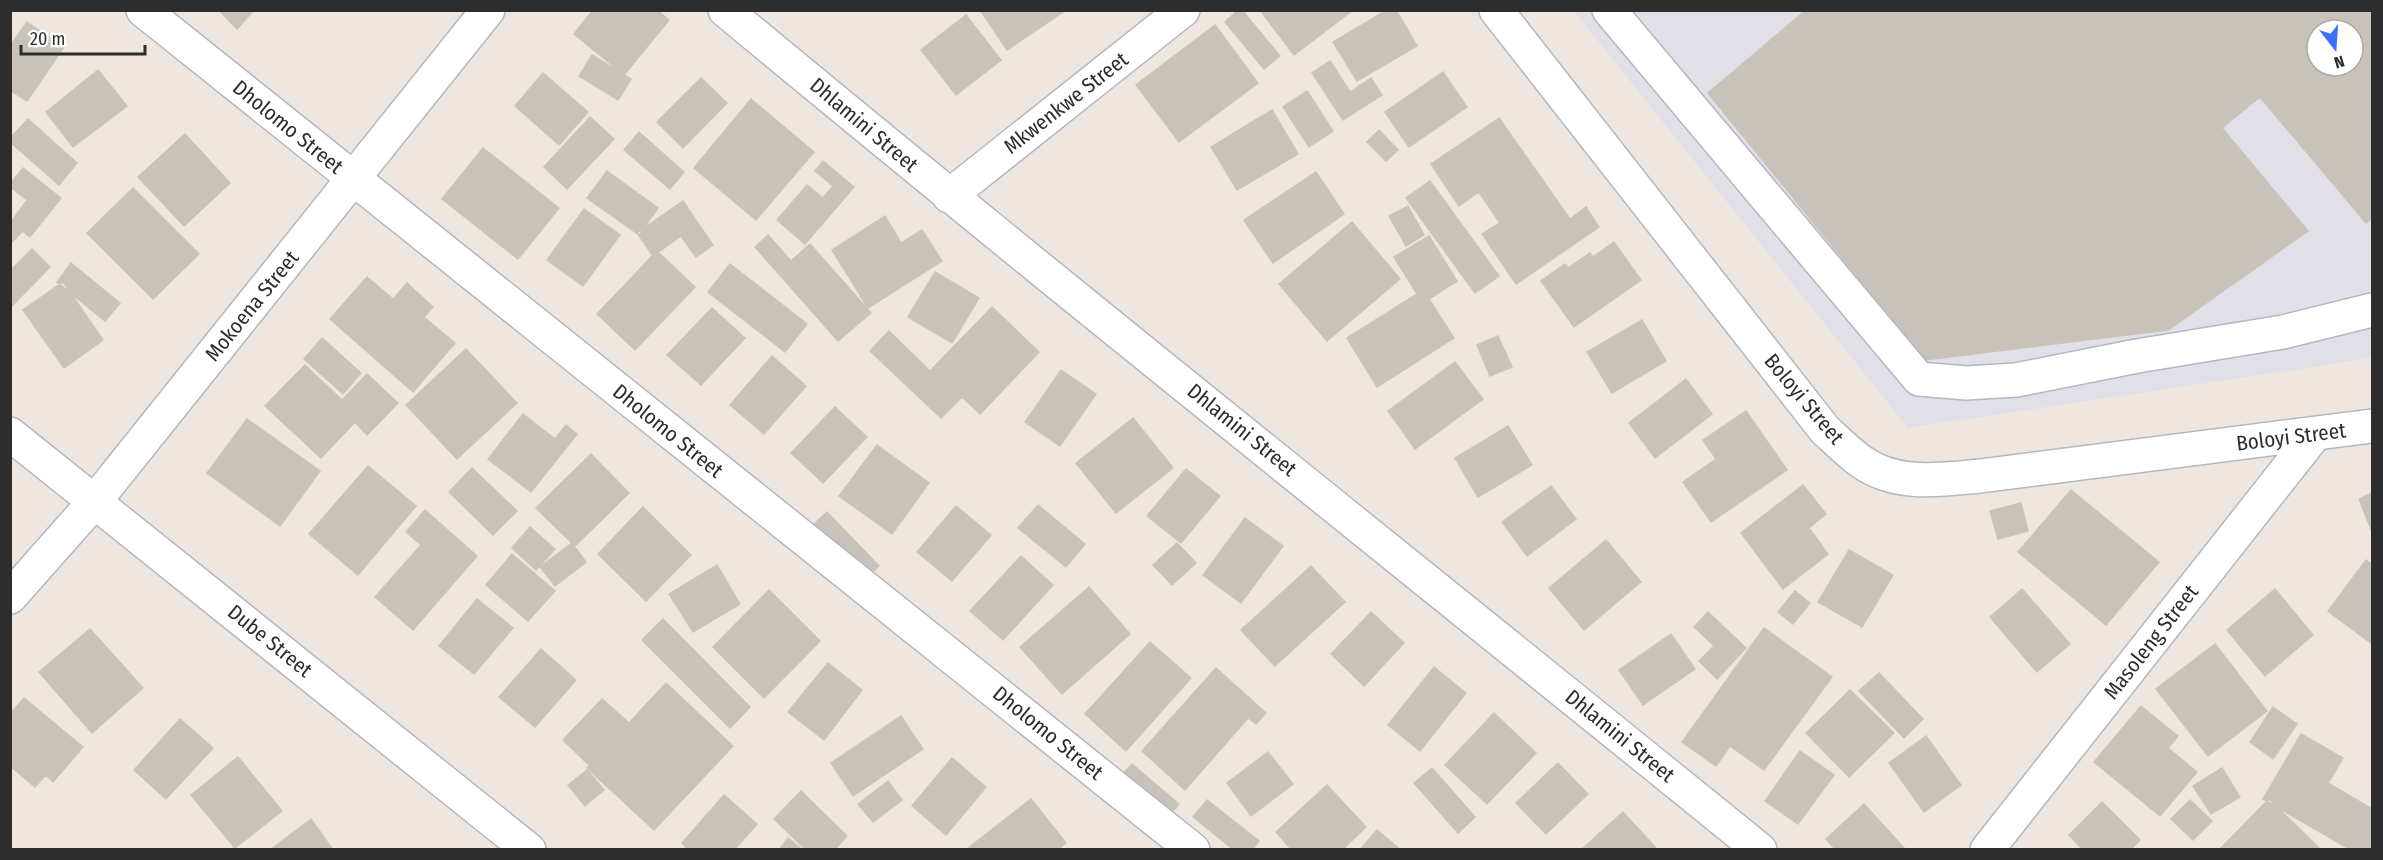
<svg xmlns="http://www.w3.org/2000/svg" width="2383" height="860" font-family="'Fira Sans Condensed',sans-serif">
<rect width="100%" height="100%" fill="#efe7df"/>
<path fill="#e1e0e8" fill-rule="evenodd" d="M1574 11H2372V358L1908 428ZM2317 30H2353V66H2317Z"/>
<path fill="#c8c2ba" stroke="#cbc3b8" stroke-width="1.5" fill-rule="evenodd" d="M219 10H254L237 29Z
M593 10H657L669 20 624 75 574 34Z
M980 10H1066L1007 50Z
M1238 10H1242L1280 56 1264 69 1225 22Z
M1260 10H1353L1294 55Z
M1387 10H1396L1417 46 1357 81 1333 42Z
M1806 10H2372V218L2366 223 2260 97 2222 128 2308 231 2168 330 1925 360 1708 93ZM2317 30H2353V66H2317Z
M966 15 1001 60 956 95 921 50Z
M27 22 64 47 27 101 10 90V46Z
M1215 25 1258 83 1179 142 1136 85Z
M592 55 631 79 618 100 579 76Z
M1330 61 1350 92 1371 78 1382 95 1343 120 1312 73Z
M98 70 127 106 73 147 46 112Z
M1443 72 1467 107 1409 147 1385 112Z
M543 73 588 112 559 145 515 106Z
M701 78 727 103 683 148 657 122Z
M1307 91 1333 131 1309 147 1283 107Z
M751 99 814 152 756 220 694 168Z
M1272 110 1298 154 1237 190 1211 147Z
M590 117 614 139 567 189 544 167Z
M1499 118 1570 219 1586 207 1599 227 1516 284 1482 234 1500 223 1479 192 1459 206 1431 164Z
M28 119 77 163 59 185 10 142V138Z
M1379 130 1398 150 1386 161 1367 142Z
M639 132 684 172 670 189 624 150Z
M185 134 230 183 184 226 138 177Z
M483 148 559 208 518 259 442 199Z
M823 161 854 187 805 244 777 220 807 185 823 198 833 186 815 171Z
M23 168 61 198 30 237 11 222 27 200 10 187V184Z
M607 171 658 208 639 235 587 198Z
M1316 172 1344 214 1273 263 1244 220Z
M1430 181 1499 276 1475 293 1406 198Z
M133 188 199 254 153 299 87 233Z
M683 201 713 245 696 257 681 236 653 256 637 233Z
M1408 206 1424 235 1406 246 1389 216Z
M584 209 620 235 583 286 547 260Z
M885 216 901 243 922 230 942 261 868 308 832 250Z
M10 219 23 231 10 244Z
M1352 222 1400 279 1327 341 1279 284Z
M768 235 791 261 810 244 871 313 838 341 755 247Z
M1429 236 1457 281 1429 299 1454 338 1377 387 1347 338 1417 294 1394 257Z
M1614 242 1641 280 1574 327 1541 281 1565 264 1568 268 1590 253 1593 257Z
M32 249 50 267 10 308V271Z
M657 251 695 287 635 350 597 314Z
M71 263 120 303 105 321 57 282Z
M730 264 807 324 785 352 708 292Z
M935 272 979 298 952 343 908 317Z
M367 277 393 299 407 283 433 307 424 317 455 343 413 392 330 319Z
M63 282 103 340 64 368 23 310Z
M992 307 1039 352 980 414 962 397 941 418 870 351 889 331 930 371Z
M712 308 745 338 701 385 667 355Z
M1642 320 1666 361 1612 393 1587 352Z
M1498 336 1512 367 1490 376 1477 345Z
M322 338 361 373 343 394 304 359Z
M466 349 517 403 457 459 406 405Z
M772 356 806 386 764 434 730 405Z
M1455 362 1483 399 1415 449 1388 411Z
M305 365 342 400 367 374 398 403 367 435 355 422 321 458 265 406Z
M1061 370 1096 394 1060 446 1025 422Z
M1686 379 1712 414 1655 458 1629 423Z
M835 407 867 437 823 483 791 453Z
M1746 411 1787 470 1711 522 1683 482 1716 459 1703 440Z
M523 414 555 439 566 425 577 434 531 492 488 459Z
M1133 418 1173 468 1116 513 1076 463Z
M247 419 320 471 280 526 207 473Z
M1508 426 1532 465 1478 497 1455 458Z
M877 445 929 483 892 534 839 496Z
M591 454 629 493 575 546 536 508Z
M368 466 416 506 358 575 309 534Z
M472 468 517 511 493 535 449 492Z
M1186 469 1220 496 1181 543 1147 516Z
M1803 485 1826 514 1809 528 1828 554 1783 589 1741 533Z
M1551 486 1576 519 1527 556 1502 522Z
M2071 490 2159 562 2106 625 2018 552Z
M2372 493V532L2359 499Z
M2021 503 2028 531 1998 539 1990 511Z
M1038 505 1085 544 1066 567 1018 528Z
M956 506 991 535 952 581 917 552Z
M643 507 691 555 646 601 598 554Z
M425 510 477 556 413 630 375 597 421 545 406 532Z
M827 512 879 566 862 582 810 528Z
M1245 518 1283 546 1241 603 1203 575Z
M530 527 555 549 536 570 512 548Z
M1606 540 1641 582 1584 630 1549 588Z
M572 543 586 562 555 586 540 567Z
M1177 543 1196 563 1172 585 1153 565Z
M1849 550 1893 575 1862 627 1818 602Z
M512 554 555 591 528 621 486 585Z
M1021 556 1053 585 1003 640 970 611Z
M2366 560 2372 565V644L2328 611Z
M717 565 740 604 693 632 669 594Z
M1311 566 1345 602 1275 666 1241 630Z
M1089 587 1130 634 1062 694 1020 647Z
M2022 589 2070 644 2037 672 1990 617Z
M2275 589 2313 635 2265 676 2227 630Z
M769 590 820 641 764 698 713 647Z
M1795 591 1810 603 1793 624 1778 612Z
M477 599 513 628 474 674 439 646Z
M1371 612 1404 643 1364 686 1331 654Z
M1708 612 1746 648 1717 679 1699 661 1714 646 1694 627Z
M663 619 750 707 730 728 642 640Z
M1764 628 1832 677 1764 770 1730 746 1716 766 1682 742Z
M90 629 143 688 92 733 39 672Z
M1671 634 1695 669 1643 705 1619 670Z
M1150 642 1191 678 1126 751 1085 714Z
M2215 644 2267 711 2208 756 2156 689Z
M541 649 576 680 535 727 499 697Z
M828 663 862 690 824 740 788 712Z
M1434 667 1466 693 1420 751 1388 725Z
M1216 668 1266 713 1256 724 1248 718 1185 790 1142 751Z
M1879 673 1923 719 1904 738 1859 691Z
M666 683 733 746 654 830 587 768Z
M1850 690 1894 733 1849 777 1806 733Z
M24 698 83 747 53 782 46 775 35 787 10 766V714Z
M602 699 628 722 589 765 563 740Z
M2141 706 2178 736 2168 748 2197 772 2160 816 2094 762Z
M2273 707 2297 724 2273 759 2250 742Z
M1494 713 1536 753 1487 804 1445 765Z
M901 716 923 749 853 796 831 763Z
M180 719 213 748 166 799 134 770Z
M2301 734 2343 758 2328 783 2372 809V850H2351L2263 799Z
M1926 736 1961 785 1924 812 1889 763Z
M1800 751 1834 775 1798 824 1765 801Z
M1268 752 1293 784 1251 816 1227 783Z
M238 757 282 811 235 848 191 795Z
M952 758 986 787 946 835 912 806Z
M1558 763 1588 794 1546 834 1516 803Z
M1132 764 1179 804 1167 817 1120 777Z
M1432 768 1475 817 1458 833 1414 783Z
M2222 768 2240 797 2211 814 2193 786Z
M587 770 604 790 585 806 568 785Z
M888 781 902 800 873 822 858 804Z
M1327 785 1366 827 1342 850H1292L1276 832Z
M801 791 847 836 834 850H806L774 819Z
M724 795 757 824 734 850H689L682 843Z
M1031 799 1066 843 1058 850 967 849Z
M2269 799 2321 850H2219Z
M1207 800 1259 841 1252 850H1234L1193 817Z
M2190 800 2212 821 2193 840 2171 819Z
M2102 802 2140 840 2130 850H2083L2069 835Z
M1864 804 1905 849 1904 850H1836L1826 839Z
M1623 812 1656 848 1654 850H1581Z
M311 819 333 850H270Z
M1377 830 1401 850H1360Z
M788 838 803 850H779Z"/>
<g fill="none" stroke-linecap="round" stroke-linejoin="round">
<g stroke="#b3b7c1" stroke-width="36">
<path id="minor" d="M143 10 1193 850
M725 10C1067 294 1415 570 1760 850
M1496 10 1825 430C1836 440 1847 451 1859 460 1895 487 1939 480 1980 476L2372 426
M1609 10 1919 379 1966 383 2016 380 2137 356 2283 332 2372 310
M949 196 1183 10
M10 434 529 850
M10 597 95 501 488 10
M1987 850 2315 434"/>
</g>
<use href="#minor" stroke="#fff" stroke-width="33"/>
</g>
<g text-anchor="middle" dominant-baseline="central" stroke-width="4.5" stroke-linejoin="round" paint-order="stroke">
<g font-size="21" fill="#2d2d2d" stroke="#fff">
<text transform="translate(1066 103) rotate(-38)">Mkwenkwe Street</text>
<text transform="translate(864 125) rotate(40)">Dhlamini Street</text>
<text transform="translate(288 127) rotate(39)">Dholomo Street</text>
<text transform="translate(252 306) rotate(-51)">Mokoena Street</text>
<text transform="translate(1804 399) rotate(50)">Boloyi Street</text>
<text transform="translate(1242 430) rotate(39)">Dhlamini Street</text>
<text transform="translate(668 431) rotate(39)">Dholomo Street</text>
<text transform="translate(2291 437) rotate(-7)">Boloyi Street</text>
<text transform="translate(270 641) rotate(39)">Dube Street</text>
<text transform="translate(2151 642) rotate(-52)">Masoleng Street</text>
<text transform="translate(1048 733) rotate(39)">Dholomo Street</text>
<text transform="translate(1620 736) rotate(39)">Dhlamini Street</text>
</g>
</g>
<rect width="2383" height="860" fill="none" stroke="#2d2d2d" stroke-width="24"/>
<g transform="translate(2335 48) rotate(163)"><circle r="28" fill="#ffffff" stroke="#ababab" stroke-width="1.5"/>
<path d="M0-4.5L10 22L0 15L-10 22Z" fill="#3c6fff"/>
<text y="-9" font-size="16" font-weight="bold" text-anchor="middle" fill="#2d2d2d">N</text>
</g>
<path d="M21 45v9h124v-9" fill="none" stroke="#2d2d2d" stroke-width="3"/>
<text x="30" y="45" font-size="18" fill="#2d2d2d" stroke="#ffffff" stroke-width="4.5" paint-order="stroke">20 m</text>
</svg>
